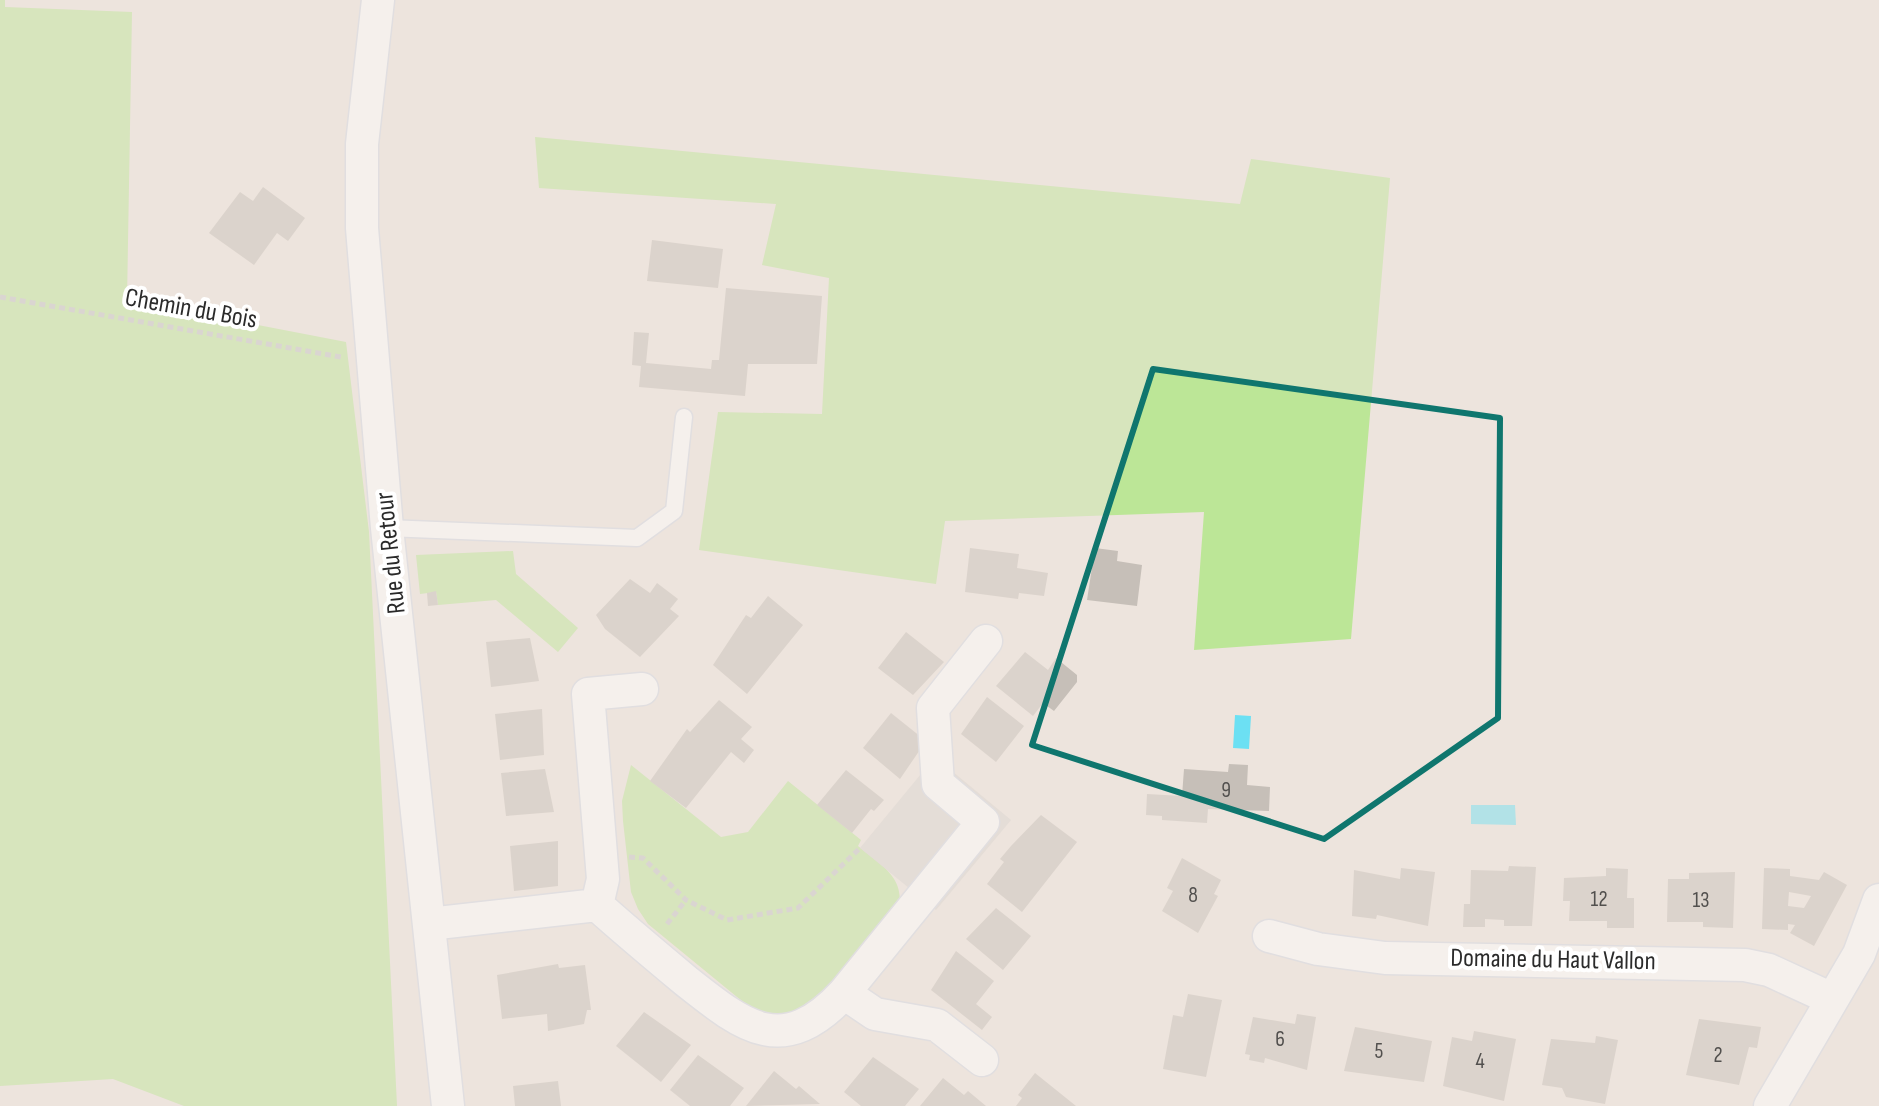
<svg xmlns="http://www.w3.org/2000/svg" width="1879" height="1106" font-family="'Sofia Sans Condensed',sans-serif">
<rect width="100%" height="100%" fill="#ede4dd"/>
<path fill="#bce697" d="M0 0H5V7L132 12 127 300 346 342 369 532 397 1106H184L113 1079 0 1086Z
M535 137 1240 204 1251 159 1390 178 1351 639 1194 650 1204 512 945 521 936 584 699 550 718 412 822 414 829 278 762 265 776 204 539 188Z
M513 551 516 574 578 628 558 652 496 600 438 605 436 592 420 594 416 555Z
M631 765 721 837 748 832 788 781 861 840 858 846C881 865 907 878 898 912 859 959 818 1042 748 1006L648 924 638 909 631 892 623 821 622 801Z"/>
<path fill="#d9d4d0" d="M935 757 1011 820 936 910 860 848Z"/>
<path fill="#6ce0f3" d="M1235 715 1251 716 1249 749 1233 748Z
M1471 805H1515L1516 825 1471 824Z"/>
<path fill="#c6bfb8" fill-rule="evenodd" d="M263 187 305 218 288 241 277 233 254 265 209 233 240 192 253 201Z
M652 240 723 249 718 288 647 281Z
M726 288 822 296 817 364H748L745 396 639 387 641 366 632 365 634 332 649 333 646 363 711 369 712 360H719Z
M970 548 1019 554 1017 568 1048 573 1044 596 1019 593 1018 599 965 592Z
M1095 548 1118 551 1117 561 1142 565 1137 606 1087 600Z
M630 579 650 593 657 583 678 599 670 609 679 616 640 657 605 629 596 615Z
M436 591 438 605 428 606 427 593Z
M768 596 803 625 747 694 713 665 746 615 751 618Z
M906 632 944 662 913 695 878 668Z
M530 638 539 681 491 687 486 642Z
M1025 652 1048 670 1056 658 1077 675V682L1054 711 1043 703 1033 716 996 686Z
M987 697 1024 726 996 762 961 734Z
M719 700 752 727 741 739 754 750 744 763 731 752 686 808 650 781 687 729 690 732Z
M542 709 544 755 500 760 495 714Z
M891 713 926 741 900 779 863 748Z
M1229 764 1248 765 1247 785 1270 787 1269 811 1208 809 1207 823 1162 820V816L1146 815 1147 794 1182 796 1184 769 1228 772Z
M545 769 554 812 506 816 501 773Z
M846 770 884 800 874 811 871 809 852 833 817 805Z
M1041 815 1077 842 1022 912 987 884 1004 862 1000 859 1011 846Z
M558 841V886L514 891 510 846Z
M1182 858 1221 880 1214 894 1218 896 1198 933 1162 911 1173 891 1167 888Z
M1509 866 1536 867 1532 926H1504V920L1485 919V927H1463L1464 904H1470L1471 870 1508 871Z
M1401 868 1435 872 1428 926 1377 915 1376 919 1352 916 1354 870 1400 879Z
M1606 868 1628 869 1627 898H1634V928H1607V921H1569L1570 901H1563L1564 878 1606 876Z
M1764 868 1790 869V876L1819 880 1824 872 1847 885 1814 946 1790 933 1795 925 1788 924V930L1762 929ZM1789 892 1811 896 1804 908 1788 906Z
M1735 872 1733 928 1703 927V922H1667L1668 879H1689V873Z
M996 908 1031 936 1003 970 966 939Z
M956 951 994 981 976 1004 992 1017 982 1030 931 990Z
M558 964 559 968 585 965 591 1010H587L584 1024 548 1031 547 1014 502 1019 497 975Z
M1188 994 1222 1000 1206 1077 1163 1069 1173 1015 1183 1017Z
M644 1012 691 1045 661 1082 616 1046Z
M1297 1014 1316 1017 1307 1070 1265 1058 1264 1063 1249 1060 1250 1055 1245 1054 1253 1017 1295 1024Z
M1699 1019 1761 1027 1757 1048 1749 1047 1739 1085 1686 1075Z
M1355 1027 1432 1041 1424 1082 1344 1071Z
M1474 1031 1516 1039 1504 1101 1443 1086 1452 1037 1472 1041Z
M1596 1036 1618 1040 1605 1104 1566 1097 1562 1088 1542 1085 1551 1039 1595 1043Z
M698 1055 744 1088 730 1106H690L670 1090Z
M873 1057 919 1089 905 1106H861L844 1092Z
M774 1071 796 1089 799 1086 820 1104 746 1106Z
M1035 1073 1076 1106H1016L1022 1098 1018 1095Z
M943 1078 964 1095 968 1091 986 1106H920Z
M558 1081 561 1106H515L513 1086Z"/>
<g fill="none" stroke-linecap="round" stroke-linejoin="round">
<g stroke="#d2d8e4" stroke-width="19">
<path id="service" d="M387 528 637 538 674 511 684 417"/>
</g>
<g stroke="#d2d8e4" stroke-width="35">
<path id="minor" d="M378 0 362 144V228L387 528 448 1106
M597 905C626 931 656 956 686 981 744 1027 783 1059 844 993L983 822 938 784 933 708 986 641
M429 924 597 905 603 879 588 694 642 689
M1269 936 1318 949 1385 958 1745 965 1769 970 1832 999
M844 993 875 1014 937 1025 982 1060
M1770 1106 1859 954 1879 900"/>
</g>
<path stroke="#c4c4c4" stroke-width="5" stroke-dasharray="6 4" stroke-linecap="butt" d="M0 297 341 357
M629 857 643 858 686 900 727 920 798 908 860 848
M667 924 686 900"/>
<use href="#service" stroke="#fff" stroke-width="16"/>
<use href="#minor" stroke="#fff" stroke-width="32"/>
</g>
<path d="M0 0H1879V1106H0ZM1153 369 1500 418 1498 718 1324 839 1032 745Z" fill="#ede4dd" fill-opacity=".55" fill-rule="evenodd"/>
<path fill="none" stroke="#0f766e" stroke-width="6" stroke-linejoin="round" d="M1153 369 1500 418 1498 718 1324 839 1032 745Z"/>
<g text-anchor="middle" dominant-baseline="central" stroke-width="8" stroke-linejoin="round" paint-order="stroke">
<g font-size="22" fill="#52504e">
<text x="1226" y="790">9</text>
<text x="1193" y="895">8</text>
<text x="1599" y="899">12</text>
<text x="1701" y="900">13</text>
<text x="1280" y="1039">6</text>
<text x="1379" y="1051">5</text>
<text x="1718" y="1055">2</text>
<text x="1480" y="1061">4</text>
</g>
<g font-size="26" fill="#2b2b2b" stroke="#fff">
<text transform="translate(191 309) rotate(10)">Chemin du Bois</text>
<text transform="translate(391 553) rotate(-96)">Rue du Retour</text>
<text transform="translate(1553 960) rotate(1)">Domaine du Haut Vallon</text>
</g>
</g>
</svg>
